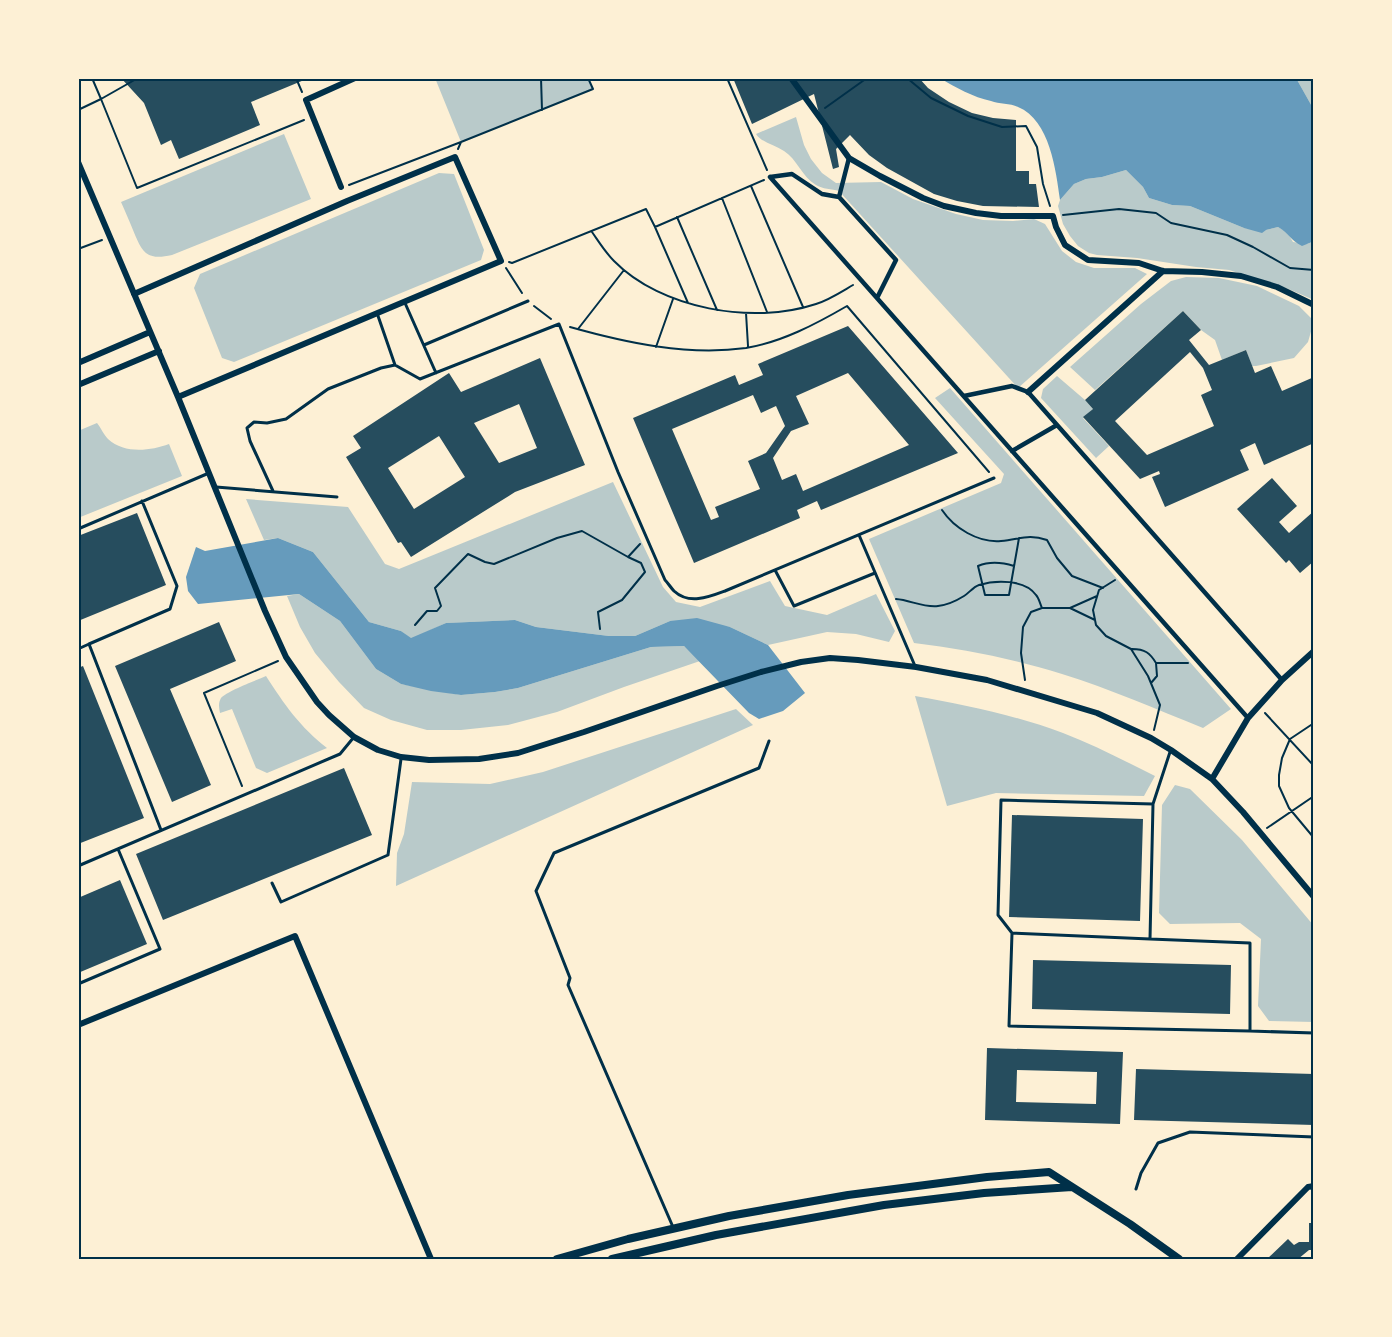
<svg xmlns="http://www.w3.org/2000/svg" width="1392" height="1337" font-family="'Titillium Web',sans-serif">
<rect width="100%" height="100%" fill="#fdf0d5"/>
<path fill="#b9caca" d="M435 78H588L593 89 461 142Z
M1296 78H1314V110Z
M796 117 804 145 811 159 822 173 836 183 881 182 913 199 956 214 983 220 1013 221 1034 219 1045 224 1062 251 1076 262 1094 268H1135L1147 274 1018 388 839 191C832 189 822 189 816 185 802 177 797 159 784 151 775 145 762 143 756 134Z
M284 134 311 199 172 255C146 261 142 252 133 230 129 220 125 211 121 202Z
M1126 170 1143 187 1149 198 1172 205 1190 206 1244 228 1266 230 1278 227 1287 232 1293 242 1307 244 1312 242H1314V300L1286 288 1229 270 1196 267 1137 258 1097 255 1089 253 1078 246 1070 236 1063 224 1058 206 1060 200 1074 184 1086 179 1102 177Z
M439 173 454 174 484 250 481 260 234 362 222 358 194 288 200 274Z
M1186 277 1219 278 1257 286 1299 306 1314 321 1308 342 1294 358 1256 366H1252L1246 350 1222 360 1215 340 1201 330 1183 311 1095 390 1070 367 1141 304 1171 281Z
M1057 376 1085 400 1093 409 1083 418 1109 446 1096 458 1041 398 1043 389Z
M950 388 1231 709 1203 728C1156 709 1110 689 1062 674 1014 659 964 649 914 643L869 539 1001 483 1004 474 935 398Z
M97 423C101 428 104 435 108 439 124 454 150 451 169 444L182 476 78 518V431Z
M613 482 663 587 676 602 700 607 770 581 785 606 827 615 876 594 895 631 889 642 856 634 827 632 768 645 730 627 670 621 635 636H609L536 627 515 620 446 623 411 639 401 631 369 622 313 552 278 538 264 540 246 499 348 507 385 564 399 569Z
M299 594 340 621 376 669 401 684 461 695 495 692 518 688 651 647 684 646 700 661 624 687 557 712 508 725 461 730H427L391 720 364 708 339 682 315 653 300 627 287 596Z
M266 676C284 704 300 727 327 748L267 773 256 768 232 709 220 713C219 708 218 703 221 698 227 691 257 680 266 676Z
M915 696C965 705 1015 715 1063 733 1094 745 1125 761 1155 776L1144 796 996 793 947 806Z
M736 709 753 725 396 886 397 853 404 834 412 782 490 784 543 772Z
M1175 785 1190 789 1242 840 1314 926V1022L1269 1021 1258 1006 1261 939 1240 923 1170 924 1159 913 1162 805Z"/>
<path fill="#669bbc" d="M940 78H1296L1314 110V242H1312L1302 246C1290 240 1290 234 1278 227L1266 230 1262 233 1244 228 1190 206 1172 205 1149 198 1143 187 1126 170 1102 177 1086 179 1074 184 1060 200C1056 171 1050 120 1018 107 1010 103 999 104 991 101 973 97 956 88 940 78Z
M278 538 313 552 369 622 401 631 411 638 446 623 515 620 536 627 609 636H635L670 621 697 618 730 627 768 645 805 693 783 711 759 719 749 713 684 646 651 647 518 688 495 692 461 695 431 691 401 684 376 669 340 621 299 594 198 604 188 591 186 577 196 547 205 551Z"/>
<path fill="#264d5e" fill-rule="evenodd" d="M121 78H145L148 81 155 78H309L251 102 260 125 179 159 171 140 161 145 144 103Z
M733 78H919L928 88 949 102 972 113 993 118 1016 120V171H1029V184H1036L1039 207 983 206 957 201 934 194 887 168 869 155 850 135 836 149 839 167 833 169 814 94 752 124Z
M1183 311 1201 330 1189 340 1209 365 1246 350 1255 373 1271 366 1282 391 1314 377V443L1264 465 1255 443 1240 450 1249 470 1165 507 1152 477 1160 474 1159 471 1140 479 1083 417 1093 409 1085 400ZM1190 352 1203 368 1212 390 1201 395 1214 426 1147 455 1115 421Z
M848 326 958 453 821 510 817 501 797 510 800 518 694 563 633 418 735 375 739 385 763 375 758 364ZM848 373 909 445 803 491 796 474 782 480 773 458 791 431 809 424 796 396ZM753 395 761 413 776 406 785 426 766 453 748 461 760 489 715 507 719 517 711 520 672 429Z
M540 358 585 465 515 492 411 557 401 542 398 543 346 457 361 448 353 436 449 373 461 392ZM519 404 537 448 499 463 474 423ZM439 436 465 477 414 509 388 468Z
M1272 478 1297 506 1279 522 1289 533 1314 511V561L1300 573 1289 560 1286 563 1237 509Z
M137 513 166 585 78 621V536Z
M219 622 236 661 170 689 211 785 172 802 115 666Z
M83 666 144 818 78 844V668Z
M344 768 372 835 163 920 136 854Z
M1012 815 1143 819 1140 921 1009 917Z
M120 880 147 944 78 973V898Z
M1033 960 1231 965 1230 1014 1032 1009Z
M987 1048 1123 1052 1120 1124 985 1120ZM1017 1070 1097 1072 1096 1104 1016 1102Z
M1136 1069 1314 1074V1125L1134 1120Z
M1309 1223H1314V1250H1309L1298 1259H1267L1288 1239 1294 1245 1299 1242H1309Z"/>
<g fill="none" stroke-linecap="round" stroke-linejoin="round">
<path stroke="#003049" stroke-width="2" d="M92 78 101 99 138 78
M296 78 302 92
M541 78 542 110
M727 78 767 170
M907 78 931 98 968 116 1002 127 1026 126 1037 147 1043 184 1050 206
M825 108 867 78
M78 110 101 99 137 188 304 120
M458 149 461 142 593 89 588 78
M349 185 461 142
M751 186 803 307
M722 198 767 312
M1063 215 1119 209 1156 213 1171 223 1227 235 1253 247 1290 268 1314 270
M677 217 717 310
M655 227 688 303
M592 232C599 242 605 252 614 261 661 309 753 325 816 304 829 300 841 292 853 285
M78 249 102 240
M509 262 512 263 646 209 655 227 764 180
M506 268 522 293
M534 306 551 319
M746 313 748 346
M570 327C627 343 687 356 746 348 782 342 816 324 847 306L989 472
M578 329 624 270
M656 347 673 299
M942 510C954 528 978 543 1001 541 1019 540 1027 533 1047 540L1057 558 1072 576 1103 588
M1014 566C1001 562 990 561 978 566L985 595H1009L1019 538
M1115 580 1099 590 1093 610 1096 625 1106 636 1131 649 1148 676 1160 705 1154 730
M896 599C910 600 924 608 938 606 947 605 956 601 964 596 969 593 973 587 979 585 995 580 1025 579 1036 595 1039 598 1040 604 1042 608
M1070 608 1097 596
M415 625 427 611H437L441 606 435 588 468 554 485 562 494 564 557 538 582 531 628 557 640 544
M600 629 598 612 622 600 645 572 641 563 628 557
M1132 649C1145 649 1150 653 1156 663
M1025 680 1021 653 1023 627 1031 612 1042 608H1070L1095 620
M1151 683 1157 676 1156 663H1188
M1265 713 1314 766
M1314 723 1290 739 1282 758 1279 775V786L1289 808 1314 838
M1314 779V784
M242 786 204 693 278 661
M1267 828 1314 796"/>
<path stroke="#003049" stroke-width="3" d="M405 303 436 373
M377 313 395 365
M424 345 528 301
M216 487 337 497
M273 491 250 441 247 428 254 422 267 423 286 419 328 389 381 368 395 365 420 379 559 324 618 472 665 580C668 583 671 588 674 591 689 605 709 597 725 591L994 478
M78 529 209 473
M859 535 915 666
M775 570 794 606 875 573
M89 644 170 609 177 586 142 501
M78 649 89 644 161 830
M1153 804 1150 939 1250 943V1031L1009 1026 1012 933 998 915 1001 800 1153 804 1170 752
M78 866 340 754 354 737
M272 883 281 902 388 855 401 759
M1012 933 1150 939
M78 984 160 949 118 849
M1250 1031 1314 1033
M1136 1189 1141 1173 1158 1143 1190 1132 1314 1137
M673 1227 568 985 570 978 536 891 554 853 759 768 769 741"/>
<path stroke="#003049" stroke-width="4.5" d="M770 177 1248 718
M770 177 792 174 822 194 839 197 896 260 877 298
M839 197 849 158
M964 396 1012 386 1028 392 1282 680
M1012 451 1057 425"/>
<path stroke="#003049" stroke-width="6" d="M791 78 849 158 880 176 923 198 944 206 976 213 1001 216H1053L1056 227 1065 245 1088 260 1139 263 1163 271 1202 272 1241 276 1277 287 1314 305
M78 162 178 397 265 611 286 657 317 702 329 715 354 737 378 750 401 757 429 760 479 759 518 753 584 732 717 686 761 672 801 662 830 658 858 660 916 667 987 680 1097 713 1151 738 1171 750 1212 779 1243 812 1314 897
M341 187 306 100 355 78
M134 294 347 201 455 157 501 261 178 397
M78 363 150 332
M78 385 159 351
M1028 392 1163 271
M1212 779 1248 718 1282 680 1314 651
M78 1025 295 936 431 1259
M1237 1259 1308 1187 1314 1186"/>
<path stroke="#003049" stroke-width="8" d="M557 1259 628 1239 729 1216 848 1195 987 1177 1049 1172 1130 1224 1179 1259
M612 1259 716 1235 884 1205 984 1193 1072 1187"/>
</g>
<rect width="1392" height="1337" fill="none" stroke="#fdf0d5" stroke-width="159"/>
<rect x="80" y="80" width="1232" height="1178" fill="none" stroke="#003049" stroke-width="2"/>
</svg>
